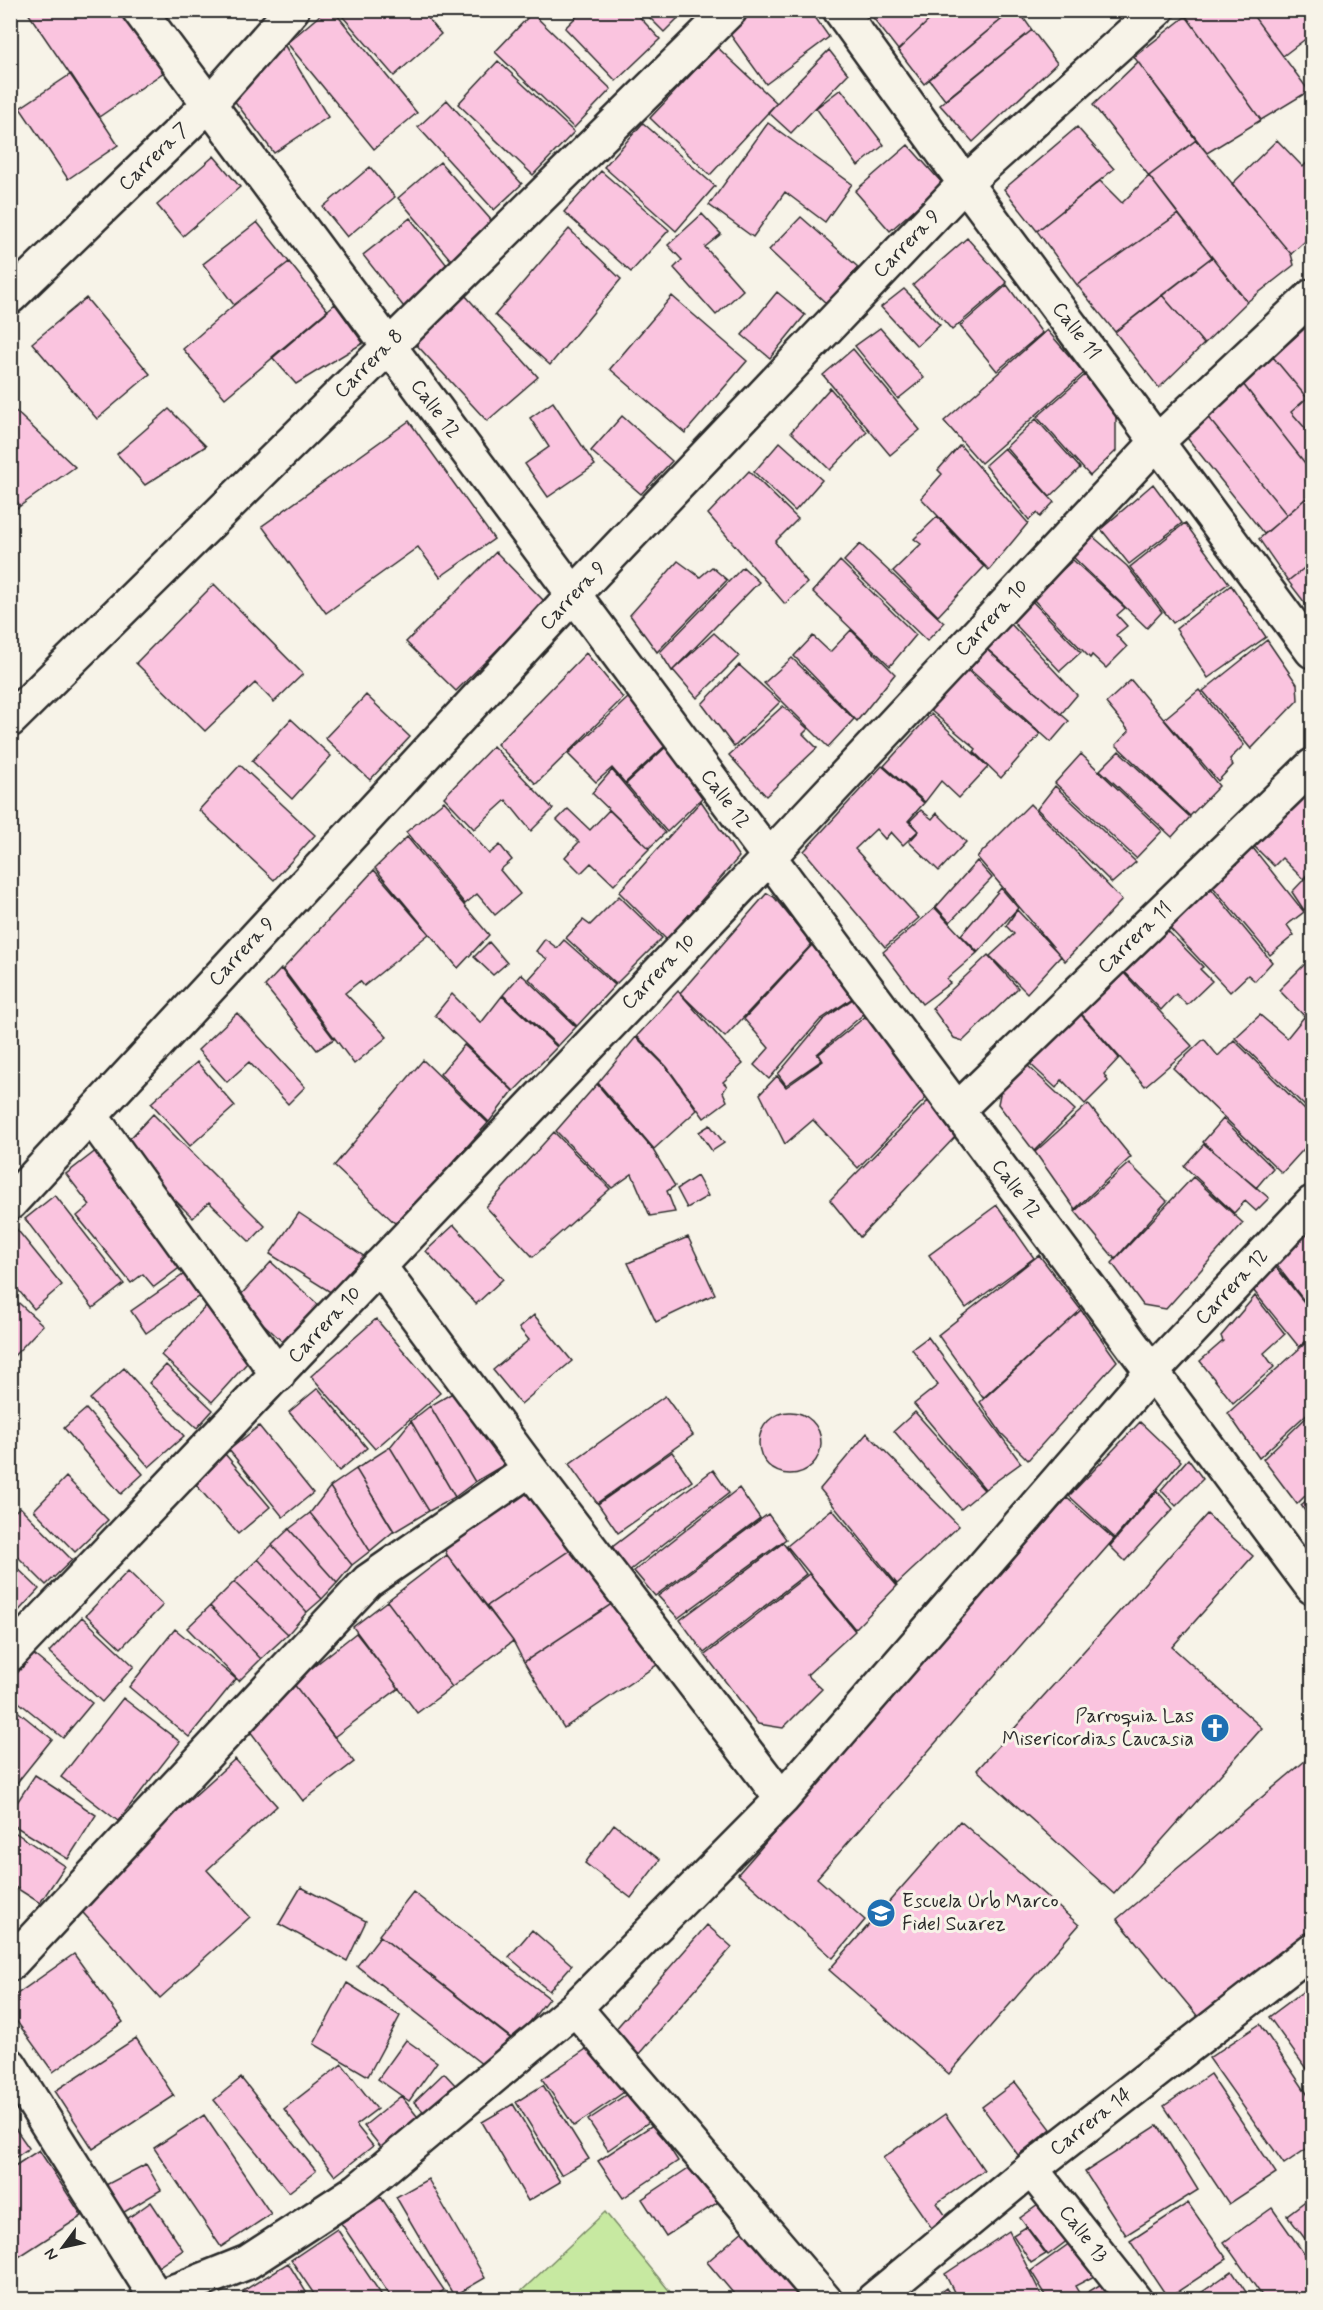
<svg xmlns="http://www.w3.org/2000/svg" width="1323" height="2310" font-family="Mynerve,sans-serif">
<rect width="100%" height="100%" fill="#f7f3e8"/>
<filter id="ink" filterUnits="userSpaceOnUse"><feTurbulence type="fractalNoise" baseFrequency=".0167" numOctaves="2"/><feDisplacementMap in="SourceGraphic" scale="12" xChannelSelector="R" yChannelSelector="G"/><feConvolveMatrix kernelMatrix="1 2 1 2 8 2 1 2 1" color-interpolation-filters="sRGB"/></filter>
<g filter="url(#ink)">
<path fill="#c7e9a1" stroke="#798a66" stroke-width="1.5" d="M605 2212 676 2299H513Z"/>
<path fill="#fac4df" stroke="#2b2b2b" stroke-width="1.5" d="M26 10H137L174 65 99 117Z
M326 10H333L417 113 374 149 287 43Z
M337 10H421L441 34 394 76Z
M583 10H633L660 39 616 81 565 28Z
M642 10H686L664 32Z
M753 10H810L829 37 766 84 727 30Z
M867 10H940L898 50Z
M940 10H1013L924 84 898 50Z
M1013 10H1018L1032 30 945 100 929 79Z
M1191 10H1249L1309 91 1261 120 1186 16Z
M1249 10H1312V34L1283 56Z
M532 13 611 89 574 128 495 52Z
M1186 16 1261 120 1207 153 1134 57Z
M1032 30 1057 63 973 142 940 105Z
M279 36 328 117 274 153 224 87Z
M717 47 777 103 710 175 650 118Z
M829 50 848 74 791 133 768 112Z
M498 61 574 132 533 175 458 104Z
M1138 62 1196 140 1149 176 1093 105Z
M71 74 118 145 68 179 20 108Z
M841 89 884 145 858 166 816 108Z
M447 100 522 184 494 210 418 127Z
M643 123 715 186 676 231 604 167Z
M768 123 852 184 825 222 785 192 753 237 709 205Z
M1077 127 1114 169 1037 231 1004 189Z
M1196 140 1291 254 1294 265 1247 302 1149 176Z
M1277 140 1303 167 1312 157V235L1291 254 1232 184Z
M908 145 943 184 890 231 855 191Z
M214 156 240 187 183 236 157 205Z
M440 162 499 229 456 266 398 198Z
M370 167 395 197 347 237 323 207Z
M601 171 669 230 631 272 564 212Z
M1149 176 1178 214 1077 285 1037 231 1100 181 1122 203Z
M702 214 721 234 705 247 743 290 716 315 674 268 682 260 668 245Z
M1178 214 1212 257 1115 332 1077 285Z
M801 217 858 267 827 304 769 250Z
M410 218 454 274 407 311 363 255Z
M257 222 289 262 234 305 203 264Z
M569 229 621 279 550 365 495 315Z
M967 238 1007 283 952 330 913 285Z
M1212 257 1247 302 1204 344 1162 295Z
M289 262 328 311 225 398 183 349 234 305Z
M1007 285 1042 333 997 371 960 326Z
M904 289 940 325 917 346 881 307Z
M777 292 805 315 770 358 742 335Z
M465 295 538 377 487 421 414 342Z
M1162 295 1204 344 1159 388 1115 332Z
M672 296 747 361 685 433 610 369Z
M86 298 150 374 97 419 32 343Z
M335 304 363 343 296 384 272 357Z
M1312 322V436L1291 412 1307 398 1273 357Z
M880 328 924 378 898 399 855 346Z
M1047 330 1084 373 981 463 944 421Z
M853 349 920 430 890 455 823 375Z
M1273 357 1307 398 1291 412 1312 436V472L1243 384Z
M1085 375 1116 416V451L1090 476 1037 417Z
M1243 384 1312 472V493L1287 515 1206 415Z
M830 388 867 432 830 470 791 432Z
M553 402 595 465 548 497 525 464 549 447 530 418Z
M10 406 75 467 20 506 10 491Z
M169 409 206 446 145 485 117 454Z
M1206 415 1287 515 1264 534 1184 434Z
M622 416 672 461 641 494 591 451Z
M1036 419 1080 468 1050 497 1006 447Z
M409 421 494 539 440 577 418 547 326 613 262 526Z
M780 442 822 480 795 511 754 472Z
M960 445 1028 523 989 570 921 498 942 474 938 470Z
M1004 448 1054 502 1040 517 1037 513 1029 520 985 465Z
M749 471 798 519 775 542 807 583 785 604 708 514Z
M1153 484 1182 523 1129 564 1101 529Z
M10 491 20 506 10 513Z
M1312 493V562L1288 581 1259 539Z
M937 517 984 567 938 616 893 571 921 544 914 539Z
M1185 523 1229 583 1173 623 1130 567Z
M1090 534 1127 566 1162 612 1147 628 1071 555Z
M860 544 944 623 927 641 844 561Z
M496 552 545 602 456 691 406 642Z
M1073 560 1125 608 1117 615 1127 626 1116 635 1127 647 1106 668 1092 655 1090 658 1032 598Z
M678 561 700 577 712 567 727 580 657 652 630 615Z
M840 561 916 635 890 666 813 592Z
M1312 562V612L1288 581Z
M743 567 759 582 672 671 660 652Z
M214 584 303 674 274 702 255 683 205 731 136 663Z
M1231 585 1266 637 1208 678 1176 629Z
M1030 599 1081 652 1060 671 1012 621Z
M1010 623 1077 695 1061 714 986 648Z
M851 630 895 674 857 721 794 656 813 636 830 652Z
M714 633 739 656 697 698 673 670Z
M1267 640 1297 684 1298 700 1251 749 1203 691Z
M986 649 1069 721 1051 742 968 668Z
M586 653 623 698 536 784 497 744Z
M792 658 854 719 828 747 764 683Z
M739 665 780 702 734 747 702 704Z
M966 669 1040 734 1001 778 974 752 976 749 929 709Z
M1131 680 1219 786 1190 816 1116 745 1129 731 1106 703Z
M1199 690 1244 745 1230 759 1233 765 1218 781 1164 719Z
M366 695 410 737 370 780 325 738Z
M629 697 666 745 625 783 612 768 596 782 568 754Z
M783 706 808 729 803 734 817 748 766 796 729 755Z
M931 714 988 767 959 798 941 781 925 802 884 766Z
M291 719 331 756 292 799 252 761Z
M668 745 705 795 667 832 626 784Z
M493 746 553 809 531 831 506 800 474 829 444 797Z
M1119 751 1190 817 1172 837 1100 770Z
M1081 754 1162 831 1136 858 1055 783Z
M240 765 315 835 274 880 199 810Z
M882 766 924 803 908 821 918 831 903 845 891 832 885 839 876 829 855 849 919 918 885 947 804 851Z
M612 770 665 833 649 848 592 793Z
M1312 773V869L1303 879 1282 858 1274 866 1247 839Z
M1055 786 1136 862 1112 883 1037 809Z
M444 801 489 854 500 845 512 860 500 870 520 894 495 915 477 894 465 904 406 832Z
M701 801 739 857 667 940 619 892Z
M1030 804 1122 900 1065 961 977 857Z
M568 809 590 830 609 810 649 849 614 885 591 863 581 873 565 857 579 842 557 820Z
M921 810 932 819 937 813 966 842 939 871 909 842 919 831 910 821Z
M407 837 489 935 458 968 375 868Z
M1249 843 1304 912 1287 925 1294 935 1270 955 1208 881Z
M977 861 992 878 950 922 936 907Z
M374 870 429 934 364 986 360 981 345 993 387 1037 354 1064 283 969Z
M1312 871V903L1304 910 1292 892Z
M1205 881 1272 962 1255 981 1248 975 1230 992 1165 923Z
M1001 888 1018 908 978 952 961 935Z
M767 893 774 897 812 944 725 1037 680 993Z
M619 896 662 938 616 984 566 938 583 920 590 925Z
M935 908 977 953 947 979 950 983 922 1004 883 952Z
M1017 910 1061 956 1027 993 990 956 1014 934 1006 926Z
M1164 927 1203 967 1200 969 1212 981 1187 1005 1176 994 1161 1010 1122 969Z
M545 939 557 948 564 940 615 985 577 1026 529 979 547 959 536 951Z
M489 942 507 963 493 975 474 957Z
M812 945 854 997 820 1020 769 1079 754 1065 769 1048 744 1019Z
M988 955 1018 988 963 1041 954 1038 932 1008Z
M1312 957V1024L1279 990Z
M281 969 334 1039 317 1050 265 986Z
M1121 970 1192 1046 1145 1086 1078 1010Z
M521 974 576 1027 558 1046 503 995Z
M678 991 743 1064 723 1082 727 1086 723 1092 727 1101 704 1118 667 1067 637 1036Z
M452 994 481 1023 502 996 557 1047 514 1091 435 1015Z
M853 999 865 1013 817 1054 822 1060 786 1085 778 1074 823 1020Z
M1077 1010 1119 1058 1104 1074 1108 1081 1085 1104 1062 1080 1056 1088 1027 1061Z
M237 1013 305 1087 288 1104 249 1062 227 1082 198 1050Z
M1260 1015 1287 1038 1304 1017 1312 1026V1113L1235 1038Z
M866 1016 928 1096 858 1168 813 1120 785 1144 760 1094 777 1076 786 1087 823 1061 819 1054Z
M636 1037 667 1068 697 1110 654 1149 598 1083Z
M1204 1039 1218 1056 1234 1040 1312 1117V1140L1282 1173 1173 1068Z
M464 1045 513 1091 489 1122 440 1074Z
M423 1060 488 1123 397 1225 334 1166Z
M197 1062 235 1106 190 1146 151 1103Z
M1026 1064 1075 1110 1034 1151 998 1104 1001 1089Z
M597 1084 653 1150 675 1186 667 1191 675 1212 650 1216 632 1174 612 1188 556 1131Z
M928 1101 955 1137 860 1237 830 1200Z
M1088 1104 1131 1157 1075 1209 1035 1152Z
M153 1114 265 1226 250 1242 209 1202 193 1218 122 1147Z
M1223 1119 1273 1168 1256 1188 1203 1142Z
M710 1125 724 1143 712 1151 699 1132Z
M554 1132 610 1189 533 1257 486 1207Z
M1204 1144 1269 1198 1256 1211 1245 1201 1234 1213 1184 1166Z
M97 1150 186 1263 154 1287 143 1274 131 1283 77 1216 90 1205 66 1174Z
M1129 1163 1167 1201 1115 1259 1075 1211Z
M697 1176 708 1196 687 1208 677 1189Z
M1193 1177 1243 1223 1166 1309 1143 1305 1112 1263Z
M55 1195 124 1284 93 1308 25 1219Z
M997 1205 1034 1258 966 1308 929 1255Z
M299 1213 368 1259 340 1298 270 1254Z
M454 1225 503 1279 476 1304 426 1251Z
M1312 1225V1311L1275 1263Z
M15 1227 62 1285 34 1309 10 1280V1230Z
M688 1237 715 1294 656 1322 628 1263Z
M1039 1255 1081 1310 983 1398 938 1335Z
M271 1262 323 1309 288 1347 237 1299Z
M1275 1266 1312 1312V1342L1310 1338 1299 1347 1253 1290Z
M193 1268 208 1290 146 1333 131 1311Z
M10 1295 43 1325 13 1357 10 1354Z
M1255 1296 1285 1334 1264 1353 1274 1367 1233 1403 1200 1361 1223 1341 1221 1336Z
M206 1306 256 1353 212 1402 161 1355Z
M1081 1310 1117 1361 1028 1460 1001 1433 980 1402Z
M534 1315 572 1361 521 1404 493 1370 529 1340 519 1328Z
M376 1319 440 1393 375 1449 311 1376Z
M928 1337 1021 1463 985 1489 914 1404 938 1385 912 1349Z
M1309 1340 1312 1344V1409L1259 1458 1228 1413Z
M166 1365 213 1410 197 1428 149 1383Z
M124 1368 184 1436 149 1467 90 1399Z
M318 1388 367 1448 339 1471 289 1412Z
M461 1388 507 1463 475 1482 430 1406Z
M665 1396 693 1435 597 1503 569 1464Z
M430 1406 475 1482 455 1497 411 1421Z
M86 1409 143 1474 121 1494 64 1428Z
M759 1443a31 31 0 1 1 62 0a31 31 0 1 1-62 0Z
M915 1412 984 1490 961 1509 894 1431Z
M1312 1412V1489L1297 1504 1263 1459Z
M411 1421 455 1497 429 1511 390 1447Z
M1140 1422 1181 1461 1115 1538 1069 1496Z
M259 1426 313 1493 283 1517 229 1450Z
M867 1433 959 1526 897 1584 820 1489Z
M390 1447 429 1511 394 1532 356 1469Z
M672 1452 692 1481 618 1533 598 1504Z
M225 1454 270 1507 238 1534 192 1480Z
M1188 1459 1203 1479 1176 1506 1161 1490Z
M356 1469 394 1531 370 1551 330 1487Z
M713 1470 729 1493 629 1571 611 1548Z
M66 1477 108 1520 75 1552 34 1510Z
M530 1479 576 1546 487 1606 447 1555 441 1539Z
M330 1487 370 1551 352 1565 310 1513Z
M739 1488 760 1518 655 1596 634 1571Z
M1157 1491 1173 1509 1125 1561 1110 1546Z
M1312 1496V1522L1301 1505Z
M1067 1498 1114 1539 817 1878 865 1920 833 1958 738 1874Z
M20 1507 72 1560 46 1585 10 1549V1516Z
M832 1509 897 1586 855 1629 787 1546Z
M310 1513 352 1565 337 1583 289 1529Z
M768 1514 786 1539 678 1618 658 1596Z
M1207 1514 1253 1556 1172 1647 1262 1728 1114 1894 977 1770Z
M289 1529 337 1583 322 1599 272 1545Z
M783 1543 806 1574 704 1653 680 1620Z
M272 1545 322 1599 307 1612 258 1559Z
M576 1546 619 1599 524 1662 513 1641 487 1606Z
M447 1555 513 1641 452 1687 387 1601Z
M258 1559 307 1612 288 1634 234 1582Z
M10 1561 39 1589 13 1617 10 1614Z
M128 1571 163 1605 121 1648 86 1615Z
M809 1574 855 1631 807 1675 822 1689 783 1728 758 1724 705 1655Z
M234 1582 288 1634 261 1659 210 1606Z
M619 1599 664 1660 564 1728 524 1662Z
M387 1601 452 1687 417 1713 353 1627Z
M210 1606 261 1659 239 1681 187 1628Z
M82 1617 134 1666 102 1702 49 1652Z
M175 1629 236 1679 189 1737 129 1687Z
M356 1633 399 1688 334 1737 293 1683Z
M33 1654 92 1703 63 1738 10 1695V1682Z
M293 1683 354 1762 303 1801 243 1722Z
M123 1698 180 1742 118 1821 61 1777Z
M10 1705 52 1739 16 1784 10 1780Z
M1312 1755V1932L1204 2024 1117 1919Z
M235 1759 277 1806 207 1870 250 1917 160 1998 75 1904Z
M35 1775 96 1815 68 1859 10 1823V1813Z
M960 1821 1079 1925 949 2074 829 1970Z
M614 1824 660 1860 631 1898 585 1863Z
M10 1829 65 1866 40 1903 10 1884Z
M301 1887 366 1921 347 1961 279 1924Z
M413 1892 549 1998 515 2041 379 1935Z
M707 1925 732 1947 631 2063 606 2040Z
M532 1930 572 1965 549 1991 509 1957Z
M380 1936 515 2042 492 2072 357 1966Z
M74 1954 123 2022 53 2072 10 2012V1999Z
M347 1983 400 2016 368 2076 314 2044Z
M1312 1985V2077L1269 2017Z
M1260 2024 1312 2101V2145L1284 2164 1209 2058Z
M136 2038 174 2096 93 2149 55 2091Z
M406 2040 437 2062 409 2101 378 2079Z
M598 2041 630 2088 574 2126 542 2079Z
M342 2064 377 2109 356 2125 373 2146 335 2176 284 2109Z
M444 2073 458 2088 428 2116 414 2102Z
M1210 2074 1276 2173 1229 2204 1164 2106Z
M241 2078 316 2171 289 2192 214 2100Z
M1015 2082 1051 2129 1018 2155 982 2107Z
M543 2085 589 2159 561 2175 516 2102Z
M633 2090 653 2119 608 2150 588 2120Z
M401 2096 421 2121 384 2151 364 2126Z
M513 2104 560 2182 528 2201 482 2122Z
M945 2114 984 2170 937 2203 950 2222 935 2233 883 2158Z
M204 2115 271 2214 221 2247 154 2148Z
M10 2121 29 2148 10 2161Z
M654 2124 678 2161 623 2198 598 2161Z
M1158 2125 1198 2190 1126 2235 1085 2172Z
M39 2150 82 2216 17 2258 10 2249V2169Z
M696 2163 720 2201 666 2236 642 2199Z
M146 2164 161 2190 116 2217 100 2188Z
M428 2179 485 2278 454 2296 396 2197Z
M1312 2196V2248L1287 2215Z
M381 2197 444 2290 430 2300H393L341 2223Z
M1045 2200 1072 2237 1048 2255 1020 2218Z
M151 2202 183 2250 149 2273 117 2226Z
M1188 2203 1227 2259 1168 2298 1130 2241Z
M1272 2208 1312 2265V2300H1265L1224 2242Z
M752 2223 817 2300H739L707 2262Z
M1026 2227 1046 2254 1031 2263 1013 2235Z
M337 2229 385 2300H318L291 2260Z
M1009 2231 1044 2300H958L945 2274Z
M1077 2238 1102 2272 1075 2286 1079 2293 1063 2300H1049L1031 2271Z
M288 2263 311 2300H248L243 2291Z
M1232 2271 1250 2298 1191 2300Z
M1106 2281 1118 2300H1075Z
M946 2288 954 2300H930Z"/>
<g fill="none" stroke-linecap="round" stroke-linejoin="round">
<g stroke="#2b2b2b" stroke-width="38">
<path id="street" d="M139 10 1312 1587
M840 10 965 183 1312 651
M10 297 208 105 292 10
M10 720 730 10
M957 1110 1312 766
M91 1116 278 1375
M10 1203 573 595 965 183 1157 10
M379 1266 530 1469 782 1799
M10 1654 769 857 1158 441 1312 296
M10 1964 368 1581 530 1469
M575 2008 825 2300
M10 2065 156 2297
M1031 2169 1135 2300
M148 2300 183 2288 248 2262 358 2190 575 2008 782 1799 1152 1372 1312 1203
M873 2300 1031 2169 1312 1950"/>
</g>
<use href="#street" stroke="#f7f3e8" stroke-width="33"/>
</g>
</g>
<defs>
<g id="church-disc" transform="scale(1.5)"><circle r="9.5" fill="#1f6fb2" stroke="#f7f3e8"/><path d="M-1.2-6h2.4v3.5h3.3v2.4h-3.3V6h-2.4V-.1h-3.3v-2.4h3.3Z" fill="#fff"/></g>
<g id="school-disc" transform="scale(1.5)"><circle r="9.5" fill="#1f6fb2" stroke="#f7f3e8"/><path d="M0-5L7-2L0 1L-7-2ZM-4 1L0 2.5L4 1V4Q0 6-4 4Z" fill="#fff"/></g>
</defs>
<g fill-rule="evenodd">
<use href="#church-disc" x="1215" y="1728"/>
<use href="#school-disc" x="881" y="1913"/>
</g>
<g text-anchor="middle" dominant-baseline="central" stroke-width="6" stroke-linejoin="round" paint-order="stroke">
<g font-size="20" fill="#2b2b2b" stroke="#f7f3e8">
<text transform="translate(154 157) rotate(-44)">Carrera 7</text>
<text transform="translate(907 244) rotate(-46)">Carrera 9</text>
<text transform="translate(1076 331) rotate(53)">Calle 11</text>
<text transform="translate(369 364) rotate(-45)">Carrera 8</text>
<text transform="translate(435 409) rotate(53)">Calle 12</text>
<text transform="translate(573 596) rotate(-47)">Carrera 9</text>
<text transform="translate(992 618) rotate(-47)">Carrera 10</text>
<text transform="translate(725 799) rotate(53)">Calle 12</text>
<text transform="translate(1135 938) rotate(-44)">Carrera 11</text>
<text transform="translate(242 952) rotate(-47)">Carrera 9</text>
<text transform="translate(659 972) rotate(-46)">Carrera 10</text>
<text transform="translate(1016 1189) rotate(53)">Calle 12</text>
<text transform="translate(1232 1287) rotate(-47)">Carrera 12</text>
<text transform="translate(325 1325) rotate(-47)">Carrera 10</text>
<text transform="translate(1091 2122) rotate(-38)">Carrera 14</text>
<text transform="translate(1083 2234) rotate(52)">Calle 13</text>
</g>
<g font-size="20" fill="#2b2b2b" stroke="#f7f3e8" text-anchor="end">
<text x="1194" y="1716">Parroquia Las<tspan x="1194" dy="23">Misericordias Caucasia</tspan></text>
<text x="902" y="1901" text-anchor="start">Escuela Urb Marco<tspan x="902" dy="23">Fidel Suarez</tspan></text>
</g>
</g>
<rect width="1323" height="2310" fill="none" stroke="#f7f3e8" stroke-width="36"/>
<rect x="18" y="18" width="1287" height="2274" fill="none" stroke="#2b2b2b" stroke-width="2" filter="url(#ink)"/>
<g transform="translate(63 2247) rotate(237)" stroke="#f7f3e8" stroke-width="4.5" paint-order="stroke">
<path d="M0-4.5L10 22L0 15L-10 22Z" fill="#2b2b2b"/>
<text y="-9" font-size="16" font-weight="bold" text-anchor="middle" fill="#2b2b2b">N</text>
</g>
</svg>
